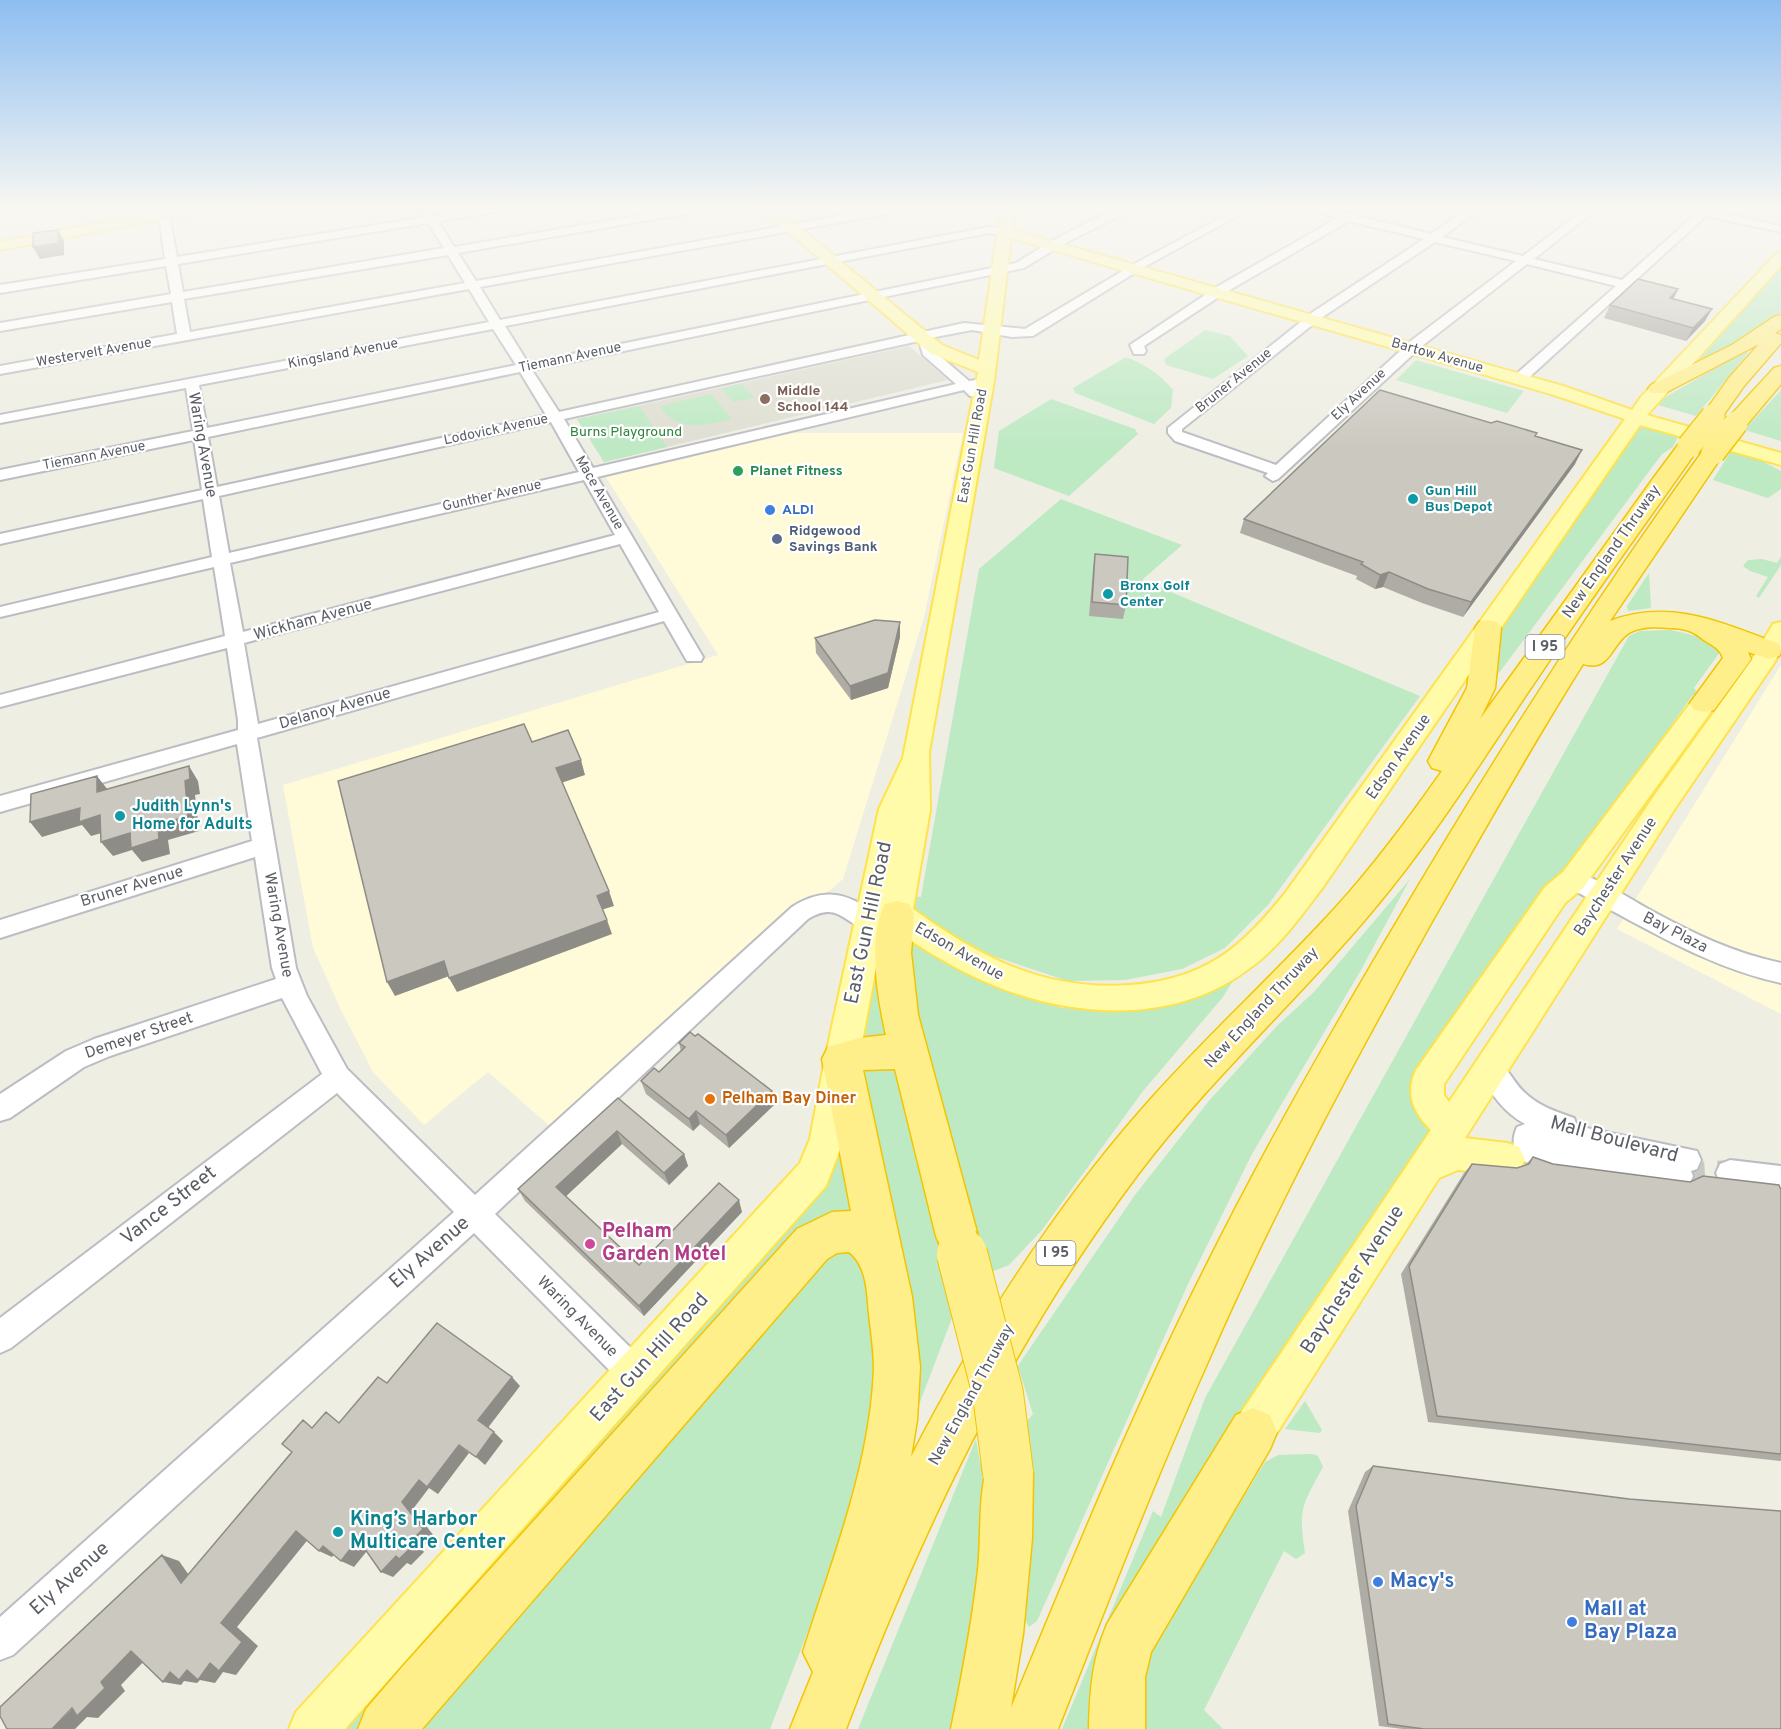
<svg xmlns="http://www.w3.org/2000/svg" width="1781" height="1729" font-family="Overpass,sans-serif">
<rect width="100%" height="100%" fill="#efeee3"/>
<path fill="#fffbd9" d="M794 433H963L924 617 843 879 551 1127 488 1072 424 1125 373 1072 341 1010 313 948 283 785 718 655 606 477Z
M1781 665V1014L1617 929Z"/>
<path fill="#dfded2" d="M909 346 948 380 604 462 577 419Z"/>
<path fill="#bde9c3" d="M1781 266V312C1755 335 1722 353 1690 365Z
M1205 330 1230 336 1248 356 1213 379 1166 365 1164 359Z
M1745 351 1748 353 1696 416 1658 405 1657 402Z
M1126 357C1146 365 1159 373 1173 390L1171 408 1154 424 1075 393 1073 388Z
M1416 360 1524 391 1507 413 1396 380Z
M742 384 754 398 733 402 721 388Z
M1781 390V441L1745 430 1748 426Z
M711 394 732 419C706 425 676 433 660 406Z
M1051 399 1135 429 1138 434 1069 496 994 468 999 431Z
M639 406 667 447 604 462 577 419Z
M1637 428H1657L1679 435 1673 447 1662 454 1499 673 1492 671 1499 631Z
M1731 451 1762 461 1781 471V489L1768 498 1713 480Z
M1061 499 1182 545 1142 580 1420 696 1268 905 1225 948 1182 969 1125 980 1068 981 993 956 926 921 915 910 912 896 921 897 979 569Z
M1781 557V565L1759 598 1756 596 1768 577 1750 571 1743 566 1748 560 1762 559 1777 563Z
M1649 573 1651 608 1628 611 1627 606Z
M1671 630 1701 637 1722 649 1694 688 1697 692 1692 696 1421 1078 1436 1125 1097 1729H1062L1153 1511 1161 1517 1205 1398 1629 636 1640 631Z
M1410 879 1361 970 1252 1154 1188 1284 1037 1621 1029 1627 1022 1614 1023 1426 1033 1414 1019 1370H1015L1135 1195 1208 1102 1277 1026 1315 991Z
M915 938 946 960 1001 988 1062 1008 1125 1011 1183 1002 1235 977 1223 997 1143 1091 1042 1230 1009 1265 983 1275 917 1038 909 944Z
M875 947 888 1037 858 1043Z
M888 1066 898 1075 957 1305 917 1410 862 1076 870 1067Z
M843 1147 856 1211 368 1729H335L797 1216 832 1172Z
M833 1246 862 1252 883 1389 836 1559 770 1729H415Z
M1305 1401 1322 1430 1320 1433 1285 1429Z
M976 1439 980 1463 988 1458 985 1580 954 1729H858Z
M1312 1454 1318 1456 1323 1467C1302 1506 1298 1508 1305 1553L1296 1559 1284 1551 1204 1710 1223 1729H1141L1142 1665 1265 1462 1278 1455Z"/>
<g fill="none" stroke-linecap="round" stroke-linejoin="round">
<path stroke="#cacac4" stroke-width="26" stroke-dasharray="26 13" stroke-linecap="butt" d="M1679 1176 1730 1173"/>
<g stroke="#bbbdc3" stroke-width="4">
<path id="minor" d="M158 209H168L177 257 425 217 420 209H430L434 216 474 209H500L495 212 438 221 454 247 676 209H701L696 212 458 253 476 281 878 209H902L897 212 480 287 500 320 989 227 1005 229 1011 232 1005 235 989 233 505 326 528 363 1016 263C1046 245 1101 209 1134 209L1063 244 1024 268 532 370 559 412 964 323 1025 329 1136 263 1237 209H1250L1144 267 1033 336 1012 337 972 330 930 338 934 351 969 381 990 378 992 381 990 384 977 387 982 393 980 396H970L964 390 597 477 703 657 701 661H687L664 621 257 738 296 968 307 996 347 1069 475 1195 792 907C817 891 839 890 864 906 871 911 877 914 881 922L877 929 869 931C843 923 838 901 808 919L495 1214 646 1363 651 1374 646 1385 635 1390 624 1385 474 1233 13 1655 0 1660V1617L454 1212 337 1093 11 1348 0 1353V1318L322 1074 282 998 110 1056 84 1067 10 1118 0 1121V1094L66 1051 94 1039 276 979 272 968 255 857 0 938V920L252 841 237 744 0 812V796L238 730V720L227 648 0 707V695L225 636 214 567 0 617V607L212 557 203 499 0 544V534L202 490 194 440 0 480V470L193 431 186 388 0 423V415L489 322 469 289 0 374V366L177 334 172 302 0 331V323L171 294 166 266 0 293V285L165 259ZM428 223 444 248 183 292 178 264ZM448 255 465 283 190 332 184 299ZM493 329 516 365 207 428 199 385ZM919 341 923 355 956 384 593 468 564 419ZM520 372 546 415 217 487 208 437ZM551 422 579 472 229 553 219 496ZM584 480 615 535 243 632 230 563ZM620 544 659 612 258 724 244 643Z
M1309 209H1328L1346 214 1357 212V216L1431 234 1468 209H1481L1442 237 1523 256 1585 209H1597L1534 259 1622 280 1696 214 1687 212 1686 209H1713L1712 211 1781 226V232L1706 216 1524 382H1514L1512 379 1514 376 1616 286 1527 264 1422 346 1278 479 1273 481 1265 476 1268 473 1175 441 1168 433V428L1313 312 1424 239 1349 221 1228 291 1144 346 1146 351 1144 354H1134L1130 345 1220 285 1338 218ZM1435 242 1516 261 1412 340 1276 465 1182 432V429L1321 318Z
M1573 871C1601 880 1627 897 1652 911 1694 934 1734 953 1781 963V983C1702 966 1637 922 1565 886L1562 880 1565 874Z
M1492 1058C1507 1064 1512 1081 1524 1092 1538 1106 1555 1111 1574 1118L1577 1126 1697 1151 1701 1160 1697 1169 1691 1171 1693 1176 1689 1185 1679 1189 1544 1171C1523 1163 1506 1152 1517 1127L1525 1124C1503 1112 1489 1092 1479 1070L1483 1062Z
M1730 1160 1781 1166V1192L1730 1186 1720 1182 1716 1173 1720 1164Z"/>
</g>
<g stroke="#fee24e" stroke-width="4">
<path id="major" d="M171 209H201L194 213 0 250V242Z
M762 209H777L942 345 979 360 1001 209H1015L1012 230 1563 386 1632 410 1641 397 1776 254 1781 253V266L1647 415 1781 453V465L1640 425 1323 887C1301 916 1280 946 1250 968 1171 1028 1062 1018 977 978 957 969 896 935 885 919L844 1139 826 1186 345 1729H289L296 1712 800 1163 810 1139 825 1059 879 809 903 758 978 372 930 353ZM1011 238 1551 394 1625 419 1286 892C1265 918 1244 942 1217 959 1161 994 1076 992 1016 968 979 954 945 932 913 909L930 810 929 752 994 381Z
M1781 622V650L1774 663 1676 807 1465 1138 1507 1143 1519 1147 1525 1159 1519 1171 1507 1175 1458 1170 1439 1178 1268 1447 1253 1453 1238 1447 1232 1432 1238 1417 1431 1130C1413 1112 1405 1093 1416 1070L1545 887 1563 872 1695 697 1704 695 1713 697 1716 703 1713 709 1583 888 1565 903 1444 1084V1095L1449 1102 1656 793 1751 661 1773 624Z"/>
</g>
<g stroke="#f3c400" stroke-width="3">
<path id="highway" d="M1781 315V329L1775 333 1781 335V343L1744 386 1720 420 1713 422 1706 420 1702 416 1729 378 1759 344 1665 393H1651L1648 389 1651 385 1732 345 1774 317Z
M1781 366V384L1744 428 1736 429 1728 428 1725 423 1728 418 1774 368Z
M1689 439 1697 441 1700 446C1645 525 1588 602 1535 682 1488 751 1444 822 1392 887 1313 987 1216 1071 1139 1173 1011 1342 921 1531 846 1729H790L813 1672 803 1652C832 1560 870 1467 874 1369 874 1351 871 1332 869 1314 867 1292 867 1266 849 1252L837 1253 827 1259 422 1729H358L366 1709 403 1666 797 1229 832 1212 851 1211 822 1059 828 1047 859 1038 886 1035C878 1000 867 938 885 904L897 901 909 904 914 914 911 953 918 1015 978 1236 972 1251 957 1257 942 1251 936 1236 895 1069 863 1070 912 1297 920 1367 917 1420 911 1457C975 1333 1049 1215 1141 1110 1203 1039 1273 976 1336 907 1375 864 1409 818 1442 771L1432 768 1428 761 1467 688 1475 628 1479 622 1488 620 1497 622 1501 628 1495 688 1480 719 1655 476 1681 441Z
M1713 446 1721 448 1724 453 1610 621C1670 598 1722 623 1779 644L1781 653 1779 656 1769 659 1748 652 1751 659 1747 665 1714 710 1704 712 1694 710 1690 703 1723 658C1720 647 1708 644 1700 637 1692 630 1680 628 1670 628 1656 627 1641 626 1629 633 1610 645 1611 672 1583 664 1529 750 1479 839 1429 927 1349 1070 1272 1214 1207 1364 1153 1484 1106 1607 1058 1729H951C962 1676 972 1623 978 1570 982 1534 977 1488 991 1456L1008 1448 1025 1456 1033 1473 1032 1538 1023 1634 1011 1708C1072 1561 1132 1413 1204 1270 1266 1145 1336 1023 1408 903 1501 747 1598 595 1705 448Z
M1253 1408 1270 1415 1277 1432 1270 1449 1151 1652 1145 1677V1729H1089C1090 1690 1092 1660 1107 1624L1236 1415Z"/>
</g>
<use href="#minor" fill="#fff" fill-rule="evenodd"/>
<use href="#major" fill="#fffba9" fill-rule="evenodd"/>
<use href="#highway" fill="#ffef8b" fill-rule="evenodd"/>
<g stroke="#f3c400" stroke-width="26" stroke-linecap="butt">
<path id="highway-bridge-far2" d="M1689 446 1713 416
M1713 453 1736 423"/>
</g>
<g stroke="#f3c400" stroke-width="41" stroke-linecap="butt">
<path id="highway-bridge-far1" d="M957 1236 962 1255"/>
</g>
<g stroke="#f3c400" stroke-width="52" stroke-linecap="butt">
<path id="highway-bridge" d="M962 1254 998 1394 1008 1473"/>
</g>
<use href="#highway-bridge-far2" stroke="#ffef8b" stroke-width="23"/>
<use href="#highway-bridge-far1" stroke="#ffef8b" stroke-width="38"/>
<use href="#highway-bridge" stroke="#ffef8b" stroke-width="50"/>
</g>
<path fill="#afaca5" d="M1678 289 1673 299 1705 321 1686 341 1604 318 1610 305Z
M1535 436 1575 464 1463 617 1422 603 1383 587 1375 589 1356 579 1357 576 1240 533 1244 519Z
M1095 554 1126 605 1123 619 1089 616 1093 568Z
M900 637 888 688 851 700 816 653 815 638Z
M679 1043 772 1091 775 1104 729 1148 700 1124 693 1131 646 1094 641 1081 659 1072 681 1051Z
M618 1098 684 1154 688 1166 669 1185 622 1144 566 1196 639 1265 742 1212 644 1316 525 1201 518 1189Z
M1533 1157 1553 1164 1690 1182 1781 1190V1461L1428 1422 1401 1274 1464 1173 1472 1164 1517 1168 1525 1165Z
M1373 1466 1629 1499 1781 1729H1403L1379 1726 1348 1511 1365 1472Z"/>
<path fill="#8e8c86" d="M58 230 64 241V255L40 259 33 247Z
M1678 289 1672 302 1670 298Z
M1712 309 1705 321 1686 341 1693 328Z
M1582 450 1575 464 1463 617 1471 602Z
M1389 572 1383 587 1375 589 1380 575Z
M900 622V637L888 688 851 700 850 686Z
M581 760 585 775 561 783 556 768Z
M189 766 198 781 200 794 195 795 199 831 168 840 170 854 142 862 132 850 113 856 101 842 185 781Z
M97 776 108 790 97 792Z
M80 808 100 815 112 830 91 836 82 825 42 837 30 822Z
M609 891 614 906 601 910 597 896Z
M607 920 612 934 457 992 449 978Z
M444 961 452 975 395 996 387 982Z
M772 1091 775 1104 729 1148 726 1135Z
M696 1111 700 1124 693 1131 689 1119Z
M617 1131 622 1144 563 1199 556 1187Z
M684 1154 688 1166 669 1185 664 1173Z
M739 1200 742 1212 644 1316 639 1306Z
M512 1377 520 1386 487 1429 478 1420Z
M494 1432 503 1441 485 1465 476 1457Z
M459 1445 469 1453 438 1494 429 1488 413 1509 434 1536 421 1548 424 1552 411 1565 407 1563 393 1577 381 1572 410 1542 402 1502 419 1480Z
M296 1531 310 1537 237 1627 258 1646 236 1675 223 1672 215 1683 200 1680 197 1683 184 1681 181 1685 163 1682 170 1672 221 1623Z
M358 1539 371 1546 354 1567 341 1561Z
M323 1546 336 1552 332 1557 319 1551Z
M162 1555 179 1561 198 1588 181 1583Z
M131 1651 150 1655 121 1685 125 1691 98 1718 87 1717 75 1729H52Z"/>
<path fill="#cbc8c0" stroke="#8e8c86" stroke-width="1.5" d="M58 230V243L33 247V233Z
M1638 279 1678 289 1670 298 1712 309 1693 328 1610 305Z
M1380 390 1491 423 1497 421 1537 433 1535 436 1582 450 1471 602 1428 589 1389 572 1380 575 1361 564 1363 562 1244 519Z
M1095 554 1128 557 1126 605 1092 602Z
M875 620 900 622 888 673 850 686 815 638Z
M524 724 532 742 568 730 581 760 556 768 609 891 597 896 607 920 449 978 444 961 387 982 338 781Z
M189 766 190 779 185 781 188 816 158 825 159 839 131 848 130 833 101 842 100 815 79 822 80 808 30 822 31 794 97 776V792Z
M690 1032 695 1036 698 1034 772 1091 726 1135 696 1111 689 1119 641 1081 654 1068 659 1072 685 1047 679 1043Z
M618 1098 684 1154 664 1173 617 1131 556 1187 639 1265 719 1183 739 1200 639 1306 518 1189Z
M1533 1157 1553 1164 1690 1182 1703 1176 1779 1185 1781 1190V1454L1437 1416 1409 1266 1472 1164 1517 1168 1529 1164Z
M437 1323 512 1377 478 1420 494 1432 476 1457 459 1445 427 1487 419 1480 402 1502 423 1529 410 1542 413 1546 399 1559 396 1556 381 1572 358 1539 341 1561 323 1546 319 1551 296 1531 221 1623 242 1642 219 1671 210 1663 198 1680 187 1670 179 1680 170 1672 163 1682 131 1651 101 1682 105 1688 77 1716 72 1708 52 1729H7L0 1716V1707L162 1555 181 1583 292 1452 282 1444 303 1420 312 1428 326 1412 339 1423 378 1377 387 1383Z
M1373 1466 1629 1499 1781 1511V1729H1424L1388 1724 1356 1506Z"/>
<linearGradient id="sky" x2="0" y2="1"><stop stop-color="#8dbef1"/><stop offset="0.46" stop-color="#f8f7f2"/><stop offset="1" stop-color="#f8f7f2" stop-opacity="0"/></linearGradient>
<rect width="1781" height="451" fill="url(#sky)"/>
<circle fill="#8d6e63" stroke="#fff" stroke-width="2" cx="765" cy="399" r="6"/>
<circle fill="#2e9e5b" stroke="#fff" stroke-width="2" cx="738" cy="471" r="6"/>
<g fill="#0f9aa8" stroke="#fff" stroke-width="2">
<circle cx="1413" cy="499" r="6"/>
<circle cx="1108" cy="594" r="6"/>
<circle cx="120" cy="816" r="6"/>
<circle cx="338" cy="1532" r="6"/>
</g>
<g fill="#3f7fe0" stroke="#fff" stroke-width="2">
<circle cx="770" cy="510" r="6"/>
<circle cx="1378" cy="1582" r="6"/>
<circle cx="1572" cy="1622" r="6"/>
</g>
<circle fill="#5c6f8a" stroke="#fff" stroke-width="2" cx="777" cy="539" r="6"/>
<circle fill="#e8710a" stroke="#fff" stroke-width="2" cx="710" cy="1099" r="6"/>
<circle fill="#d1479c" stroke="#fff" stroke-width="2" cx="590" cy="1244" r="6"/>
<g text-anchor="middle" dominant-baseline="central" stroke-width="4.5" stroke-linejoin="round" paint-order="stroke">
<g font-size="14" fill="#5b5f65" stroke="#fff">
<text transform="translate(94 353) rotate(-10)">Westervelt Avenue</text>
<text transform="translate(343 354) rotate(-11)">Kingsland Avenue</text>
<text transform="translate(1437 356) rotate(16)">Bartow Avenue</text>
<text transform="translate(570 358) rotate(-12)">Tiemann Avenue</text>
<text transform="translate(1234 381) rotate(-39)">Bruner Avenue</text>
<text transform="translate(1359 395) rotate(-43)">Ely Avenue</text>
<text transform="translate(496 430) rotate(-12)">Lodovick Avenue</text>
<text transform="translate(973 446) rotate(-80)">East Gun Hill Road</text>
<text transform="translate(94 456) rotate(-11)">Tiemann Avenue</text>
<text transform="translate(599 493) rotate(60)">Mace Avenue</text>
<text transform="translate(492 496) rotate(-13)">Gunther Avenue</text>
</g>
<g font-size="14" font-weight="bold" fill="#785e54" stroke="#fff" text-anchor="start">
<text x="777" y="391">Middle<tspan x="777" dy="16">School 144</tspan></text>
</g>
<g font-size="14" fill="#2d833b" stroke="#fff">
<text x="626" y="432">Burns Playground</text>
</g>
<g font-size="14" font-weight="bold" fill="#27864d" stroke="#fff" text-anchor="start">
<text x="750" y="471">Planet Fitness</text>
</g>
<g font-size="14" font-weight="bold" fill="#0d838f" stroke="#fff" text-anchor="start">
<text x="1425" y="491">Gun Hill<tspan x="1425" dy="16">Bus Depot</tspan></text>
<text x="1120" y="586">Bronx Golf<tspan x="1120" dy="16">Center</tspan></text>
</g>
<g font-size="14" font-weight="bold" fill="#366cbe" stroke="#fff" text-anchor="start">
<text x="782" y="510">ALDI</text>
</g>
<g font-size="14" font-weight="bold" fill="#4e5e75" stroke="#fff" text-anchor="start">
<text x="789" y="531">Ridgewood<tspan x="789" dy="16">Savings Bank</tspan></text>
</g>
<g fill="#fff" stroke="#8c8f93" stroke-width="1.5">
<rect x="1525.5" y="635" width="39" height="24" rx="4.5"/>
<rect x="1036.5" y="1241" width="39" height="24" rx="4.5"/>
</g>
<g font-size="15" font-weight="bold" fill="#5b5f65">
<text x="1545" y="647">I 95</text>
<text x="1056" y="1253">I 95</text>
</g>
<g font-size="16" fill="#5b5f65" stroke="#fff">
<text transform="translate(202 445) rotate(80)">Waring Avenue</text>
<text transform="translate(1612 552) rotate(-55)">New England Thruway</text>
<text transform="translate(313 620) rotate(-15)">Wickham Avenue</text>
<text transform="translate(335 709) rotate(-16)">Delanoy Avenue</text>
<text transform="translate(1399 757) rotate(-55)">Edson Avenue</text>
<text transform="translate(1616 877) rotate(-57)">Baychester Avenue</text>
<text transform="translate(132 887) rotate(-17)">Bruner Avenue</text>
<text transform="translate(278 925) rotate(80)">Waring Avenue</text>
<text transform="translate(1675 933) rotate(27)">Bay Plaza</text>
<text transform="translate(959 952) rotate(30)">Edson Avenue</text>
<text transform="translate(1262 1008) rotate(-47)">New England Thruway</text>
<text transform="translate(139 1036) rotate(-19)">Demeyer Street</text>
<text transform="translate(577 1317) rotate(45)">Waring Avenue</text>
<text transform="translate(972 1395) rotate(-61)">New England Thruway</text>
</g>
<g font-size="16" font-weight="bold" fill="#0d838f" stroke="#fff" text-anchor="start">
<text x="132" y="807">Judith Lynn's<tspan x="132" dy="18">Home for Adults</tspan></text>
</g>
<g font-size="16" font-weight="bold" fill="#c56008" stroke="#fff" text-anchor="start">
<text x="722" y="1099">Pelham Bay Diner</text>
</g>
<g font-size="20" fill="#5b5f65" stroke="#fff">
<text transform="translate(869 923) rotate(-78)">East Gun Hill Road</text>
<text transform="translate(1614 1140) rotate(15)">Mall Boulevard</text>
<text transform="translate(169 1206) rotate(-38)">Vance Street</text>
<text transform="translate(430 1253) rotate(-41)">Ely Avenue</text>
<text transform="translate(1353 1280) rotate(-57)">Baychester Avenue</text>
<text transform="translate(650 1358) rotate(-48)">East Gun Hill Road</text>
<text transform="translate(70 1579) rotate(-42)">Ely Avenue</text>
</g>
<g font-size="20" font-weight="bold" fill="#b23c85" stroke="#fff" text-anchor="start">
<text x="602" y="1232">Pelham<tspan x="602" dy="23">Garden Motel</tspan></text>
</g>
<g font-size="20" font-weight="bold" fill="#0d838f" stroke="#fff" text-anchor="start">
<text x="350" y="1520">King’s Harbor<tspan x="350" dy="23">Multicare Center</tspan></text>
</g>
<g font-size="20" font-weight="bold" fill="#366cbe" stroke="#fff" text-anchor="start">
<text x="1390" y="1582">Macy's</text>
<text x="1584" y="1610">Mall at<tspan x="1584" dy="23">Bay Plaza</tspan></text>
</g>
</g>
</svg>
